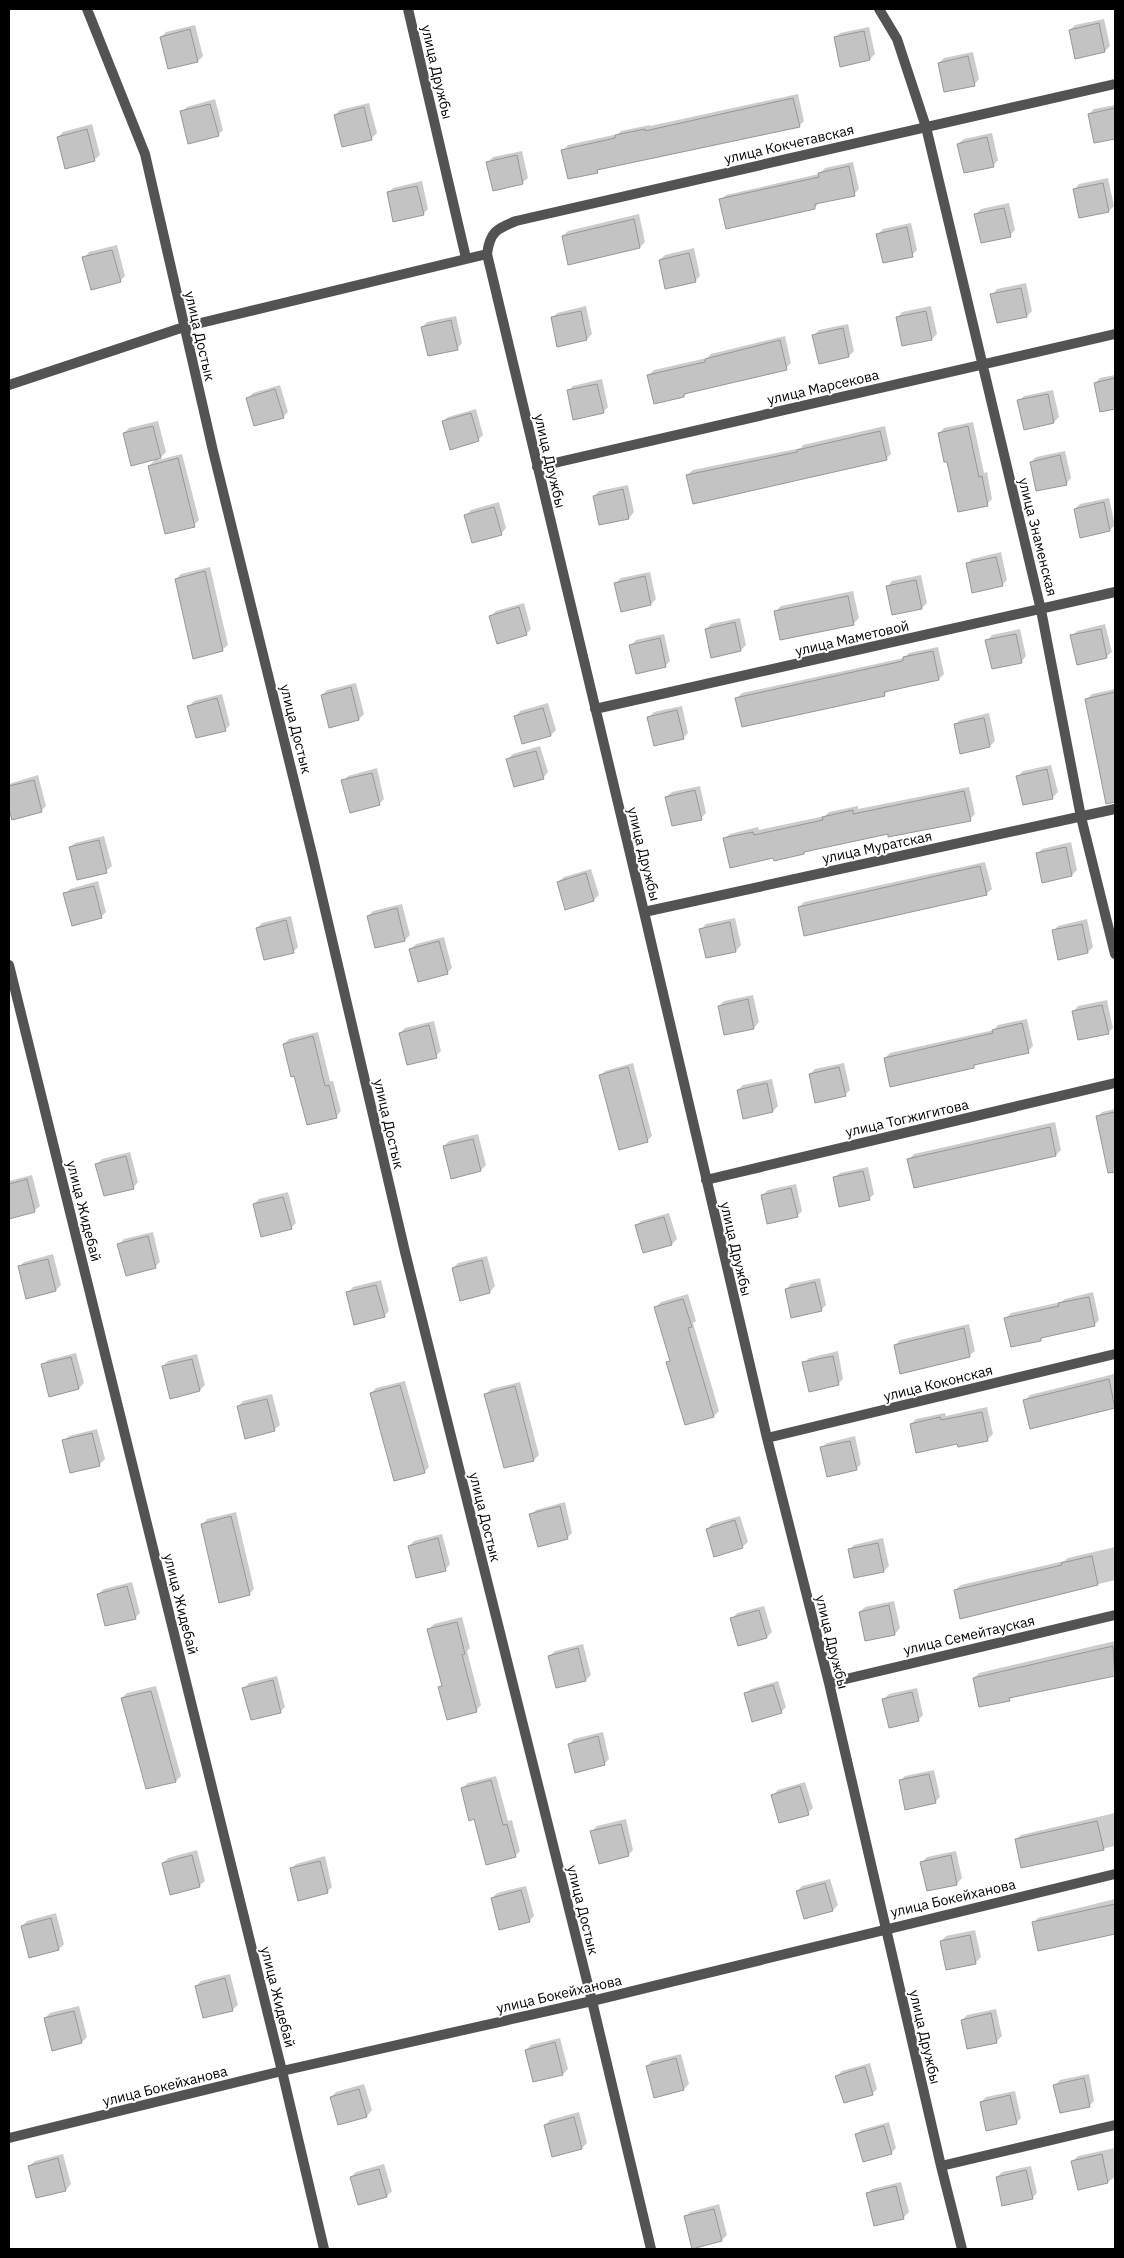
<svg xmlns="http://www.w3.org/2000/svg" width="1124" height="2258" font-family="'IBM Plex Sans',sans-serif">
<rect width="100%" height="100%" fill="#fff"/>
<path fill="#0003" d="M1104 19 1110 46 1105 51 1070 30 1075 25Z
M195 25 203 56 198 61 169 68 161 37 166 32Z
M869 27 875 54 870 59 835 38 840 33Z
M973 52 979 79 974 85 939 63 944 58Z
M798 94 804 121 799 126 601 168 597 171 563 150 568 145 618 134 621 131 650 125V126Z
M215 99 223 130 218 135 182 112 187 107Z
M369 103 377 133 372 138 343 146 335 115 340 110Z
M1115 105V137L1095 142 1089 114 1094 109Z
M92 124 100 155 94 160 58 137 63 132Z
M992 133 998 160 993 166 958 144 964 139Z
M522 151 528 178 522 183 488 162 493 157Z
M853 162 859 189 854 194 820 202 815 207 721 200 726 195 819 174 825 168Z
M1108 178 1114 206 1109 211 1080 217 1074 190 1079 184Z
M422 181 428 209 423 214 388 193 393 188Z
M1009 203 1015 230 1010 235 976 214 981 209Z
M639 214 645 242 640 247 569 263 563 236 568 231Z
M911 223 917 250 912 255 878 234 883 229Z
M117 245 125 276 120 281 84 258 89 252Z
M694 248 700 276 695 281 660 260 665 255Z
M1026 283 1032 311 1027 316 992 295 997 289Z
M586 306 592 334 587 339 552 318 557 313Z
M931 306 937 334 932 339 903 345 897 318 902 312Z
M456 316 462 343 457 349 422 327 427 322Z
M848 324 854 351 849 356 814 335 819 330Z
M785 336 791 363 786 368 688 392 684 396 649 375 654 370 707 358 711 354Z
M1115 375V408L1101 411 1095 383 1100 378Z
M602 379 608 407 603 412 568 391 573 386Z
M280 385 288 412 283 417 248 398 253 393Z
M1053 390 1059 417 1054 422 1019 401 1024 396Z
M476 409 483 435 478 440 443 422 448 417Z
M158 421 166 452 158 460 182 454 199 520 194 525 149 466 157 458 124 433 129 428Z
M973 422 984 473 987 472 992 499 987 504 939 433 944 428Z
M885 426 891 454 886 459 687 475 693 470 801 448 803 445Z
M1065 451 1071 478 1066 484 1031 462 1036 457Z
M628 485 634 512 629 518 600 524 594 496 599 491Z
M1109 498 1115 525 1110 530 1075 509 1080 504Z
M499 502 506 528 501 534 466 515 471 510Z
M1001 552 1007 580 1002 585 967 564 972 559Z
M210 567 228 645 222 650 176 579 181 574Z
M650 572 656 599 651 604 616 583 621 578Z
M921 575 927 603 922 608 887 587 892 581Z
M853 591 859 618 854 623 781 639 776 611 781 606Z
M524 603 531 629 526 634 491 616 496 611Z
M740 618 746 645 741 650 706 629 711 624Z
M1105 624 1112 652 1106 657 1072 636 1077 631Z
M1020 629 1026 656 1021 662 987 641 992 635Z
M664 634 670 661 665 666 631 645 636 640Z
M938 647 944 674 939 679 889 690 884 695 737 698 742 693 904 658 909 653Z
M356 683 364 714 359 719 322 695 327 690Z
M1115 689V784L1104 786 1087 699 1092 694Z
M222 694 230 725 225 730 189 706 194 701Z
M548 703 556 730 551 735 515 717 520 711Z
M682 706 688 733 683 738 649 717 654 712Z
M989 713 995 741 990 746 955 725 960 720Z
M540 746 548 772 543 778 508 759 513 754Z
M1051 765 1058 792 1052 798 1018 776 1023 771Z
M377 768 384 799 379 804 343 781 348 776Z
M38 775 46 806 41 811 13 818 9 804V784Z
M700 786 706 813 701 818 666 797 672 792Z
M969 787 975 814 970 819 889 832 807 850 804 853 774 856 724 839 730 834 758 827 759 830 825 816 829 812 858 806V809Z
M104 836 112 866 106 871 70 848 75 843Z
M1071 842 1077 870 1072 875 1043 881 1037 854 1042 849Z
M985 862 992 889 986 894 799 907 804 902Z
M591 869 599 895 594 900 558 882 564 877Z
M98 881 106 912 101 917 65 894 70 889Z
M402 904 410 935 405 940 368 916 373 911Z
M291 916 298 947 293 952 257 928 262 923Z
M735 918 741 945 736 951 701 929 706 924Z
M1087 919 1093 947 1088 952 1059 958 1053 931 1058 926Z
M444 937 452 968 447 973 411 949 416 944Z
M753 995 759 1022 754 1028 725 1034 719 1006 724 1001Z
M1107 1000 1113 1028 1108 1033 1073 1012 1078 1006Z
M1027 1019 1033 1046 1028 1051 978 1062 974 1067 885 1058 890 1053 994 1030 998 1025Z
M434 1021 441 1051 436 1056 400 1033 405 1028Z
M318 1032 330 1081H333L341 1111 336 1117 295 1074 284 1044 289 1039Z
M633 1063 652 1136 647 1141 600 1076 605 1071Z
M844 1063 850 1090 845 1095 810 1074 815 1069Z
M772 1079 778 1106 773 1111 738 1090 743 1085Z
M1115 1109V1141L1103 1144 1097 1117 1102 1112Z
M1055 1122 1061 1150 1056 1155 909 1159 914 1154Z
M478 1134 486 1165 481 1170 444 1146 449 1141Z
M130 1152 138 1182 133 1188 97 1164 102 1159Z
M868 1167 874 1194 869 1199 834 1178 840 1173Z
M32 1175 40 1206 34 1211 9 1218V1181Z
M796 1184 802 1211 797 1216 762 1195 768 1190Z
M288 1192 296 1223 291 1228 254 1204 259 1199Z
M669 1213 677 1239 672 1244 636 1226 641 1221Z
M153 1232 160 1262 155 1267 119 1244 124 1239Z
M53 1254 61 1285 56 1290 19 1267 24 1262Z
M487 1256 495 1286 490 1292 453 1268 458 1263Z
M820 1278 826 1305 821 1310 786 1289 791 1284Z
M381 1280 389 1311 384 1316 348 1293 353 1287Z
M1093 1292 1099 1320 1094 1325 1045 1336 1041 1339 1006 1318 1011 1313 1061 1302 1065 1299Z
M688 1294 696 1321 693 1323 719 1411 714 1416 668 1362 671 1359 656 1307 661 1302Z
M969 1324 975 1351 969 1356 895 1345 900 1340Z
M838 1351 843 1379 838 1384 804 1363 809 1358Z
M76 1353 84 1383 79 1388 42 1365 48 1360Z
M197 1354 205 1385 200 1390 163 1366 168 1361Z
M1114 1374 1115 1407 1030 1427 1025 1400 1030 1395Z
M405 1381 429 1467 424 1472 371 1393 376 1388Z
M520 1382 539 1455 534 1460 486 1394 491 1389Z
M272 1394 280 1425 274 1430 238 1407 243 1401Z
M987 1407 993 1434 988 1439 959 1446 958 1443 911 1424 916 1419 945 1413 946 1416Z
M97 1429 105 1459 100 1464 71 1472 63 1441 69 1436Z
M855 1436 861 1464 856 1469 821 1448 827 1443Z
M565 1502 572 1533 567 1538 531 1515 536 1510Z
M236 1512 254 1589 249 1594 202 1525 207 1519Z
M740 1516 748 1542 742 1547 707 1529 712 1524Z
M442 1534 450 1564 445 1570 409 1546 414 1541Z
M883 1538 889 1566 884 1571 849 1550 854 1545Z
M1115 1547V1580L961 1617 955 1590 961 1585 1064 1561 1068 1558Z
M132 1582 140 1613 135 1618 98 1594 104 1589Z
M894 1601 900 1628 895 1634 866 1640 860 1612 865 1607Z
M764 1606 772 1632 767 1637 739 1645 732 1619 737 1613Z
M462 1617 470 1648 467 1651 481 1705 476 1711 440 1687 442 1684 428 1630 434 1624Z
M1115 1641V1673L1012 1696 1009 1700 974 1678 979 1673Z
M583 1644 591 1675 586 1680 557 1687 549 1656 555 1651Z
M277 1676 285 1707 280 1712 244 1688 249 1683Z
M778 1681 786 1707 781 1712 745 1694 751 1689Z
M156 1686 181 1776 176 1781 122 1698 127 1693Z
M917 1688 923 1715 918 1720 884 1699 889 1694Z
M603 1732 609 1759 604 1764 569 1744 574 1739Z
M934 1770 940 1797 935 1802 900 1781 905 1776Z
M496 1776 508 1821 512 1820 520 1851 515 1856 475 1818 462 1788 468 1783Z
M805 1782 813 1808 808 1813 773 1795 778 1790Z
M1115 1813V1846L1022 1867 1016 1840 1021 1835Z
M626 1819 633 1850 628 1855 592 1831 597 1826Z
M197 1850 205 1881 199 1886 163 1863 168 1858Z
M956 1851 962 1878 957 1884 922 1862 927 1857Z
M325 1856 332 1887 327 1892 291 1869 296 1864Z
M830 1879 838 1905 833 1910 797 1891 802 1886Z
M526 1886 534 1916 529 1921 492 1898 497 1893Z
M1115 1899V1932L1039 1950 1033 1923 1038 1918Z
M56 1913 64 1944 59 1949 22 1926 27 1921Z
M975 1930 981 1957 976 1962 947 1969 941 1941 946 1936Z
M230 1974 238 2005 232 2010 196 1986 201 1981Z
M79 2006 87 2037 82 2042 45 2018 50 2013Z
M996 2009 1002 2036 997 2041 962 2020 967 2015Z
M560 2038 568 2069 563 2074 534 2081 526 2050 531 2045Z
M681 2054 689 2084 684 2089 647 2066 652 2061Z
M870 2063 877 2089 872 2094 837 2076 842 2071Z
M1089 2074 1094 2101 1089 2106 1055 2085 1060 2080Z
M364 2084 372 2110 367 2116 331 2097 336 2092Z
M1015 2091 1021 2118 1016 2123 981 2102 986 2097Z
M579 2112 587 2143 582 2148 545 2125 550 2120Z
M889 2122 896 2148 891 2153 856 2135 861 2130Z
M1115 2148V2177L1108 2182 1073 2161 1078 2156Z
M63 2154 71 2184 66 2190 37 2197 29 2166 35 2161Z
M384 2164 392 2191 387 2196 351 2177 356 2172Z
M1031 2166 1037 2193 1032 2198 997 2177 1002 2172Z
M901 2182 909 2212 904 2217 867 2194 872 2189Z
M719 2204 727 2235 722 2240 685 2217 690 2212Z"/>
<path fill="#c3c3c3" stroke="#979797" d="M1099 23 1105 52 1075 59 1069 30Z
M190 29 198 62 168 69 160 37Z
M864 31 870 60 840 67 834 37Z
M968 56 975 86 944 92 938 63Z
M793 98 800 127 597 170 598 173 568 179 561 150 615 138V135L645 129V131Z
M210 104 219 136 188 144 180 111Z
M364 107 372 140 342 147 334 115Z
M1115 108V139L1094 143 1088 114Z
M87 129 95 161 65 169 57 137Z
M987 137 994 167 964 173 957 144Z
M517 155 523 184 493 191 486 162Z
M849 166 855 196 815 204V209L726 229 719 199 819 177 818 173Z
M1103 183 1109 212 1079 218 1073 189Z
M417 186 424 215 393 222 387 192Z
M1004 208 1011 237 981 243 974 214Z
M634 219 640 248 568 265 562 236Z
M907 227 913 257 883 263 876 234Z
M112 250 121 282 91 290 82 257Z
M689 253 696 282 665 289 659 260Z
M1021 288 1027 317 997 323 990 294Z
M581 311 587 340 557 347 551 317Z
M926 311 932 340 902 346 896 317Z
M451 320 458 350 428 356 421 327Z
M843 328 849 357 819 364 812 335Z
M780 340 787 370 684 394V397L654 404 647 375 705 362V359Z
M1115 378V409L1100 412 1094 383Z
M597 384 604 413 573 420 567 390Z
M275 389 284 418 254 426 246 398Z
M1048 394 1054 423 1024 430 1017 400Z
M471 413 479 441 450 450 442 421Z
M153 426 161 458 131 466 123 433Z
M968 426 979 477 982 476 988 506 958 512 947 462H944L938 433Z
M880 431 887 460 693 504 686 475 797 452V450Z
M1060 455 1067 485 1036 491 1030 462Z
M178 458 195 527 165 534 148 466Z
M623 489 629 519 599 525 593 496Z
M1104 502 1110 531 1080 538 1074 509Z
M494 507 502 535 472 543 464 515Z
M996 557 1003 586 972 593 966 563Z
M205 571 223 651 193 659 175 579Z
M645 576 651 605 621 612 614 583Z
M916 580 922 609 892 615 886 586Z
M848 596 854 625 780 640 774 611Z
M519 607 527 635 497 644 489 616Z
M735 622 741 651 711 658 705 629Z
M1101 629 1107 658 1077 665 1070 635Z
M1016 634 1022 663 992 669 985 640Z
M660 638 666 667 636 674 629 645Z
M933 651 939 680 884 692 885 696 742 727 735 698 903 661V657Z
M351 687 359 720 329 728 321 695Z
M1115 692V802L1106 804 1085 699Z
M217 698 226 731 196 738 187 706Z
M543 708 551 736 522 744 514 716Z
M677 710 684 739 654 746 647 717Z
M984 718 990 747 960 754 954 724Z
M536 751 544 779 514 787 506 759Z
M1047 769 1053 799 1023 805 1016 776Z
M372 773 380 805 350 813 341 780Z
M34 780 42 812 12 820 9 809V786Z
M695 790 702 820 672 826 665 797Z
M964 791 971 821 888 837V834L804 852V854L774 861 773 858 730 868 723 838 753 832 754 835 823 820 822 817 853 810V814Z
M99 840 107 873 77 880 69 847Z
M1066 847 1072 876 1042 883 1036 853Z
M980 866 987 895 804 936 798 907Z
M586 873 594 901 565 910 557 882Z
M94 886 102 918 72 926 63 893Z
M397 908 405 941 375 948 367 916Z
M286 920 294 953 264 960 256 928Z
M730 922 736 952 706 958 699 929Z
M1082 924 1088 953 1058 960 1052 930Z
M439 941 448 974 418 982 409 949Z
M748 999 754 1029 724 1035 718 1006Z
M1102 1005 1109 1034 1078 1040 1072 1011Z
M1022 1023 1029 1053 974 1065V1068L890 1087 884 1058 993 1033 992 1030Z
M429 1025 437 1058 407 1065 399 1033Z
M313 1036 325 1086 329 1085 337 1118 307 1125 294 1076 291 1077 283 1044Z
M628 1067 648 1142 619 1150 599 1075Z
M839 1067 846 1096 815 1103 809 1074Z
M767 1083 773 1112 743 1119 737 1090Z
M1115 1112V1172L1108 1173 1096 1116Z
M1050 1127 1056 1156 914 1188 907 1159Z
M473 1139 481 1171 451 1179 443 1146Z
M126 1156 134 1189 104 1196 95 1164Z
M863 1171 870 1200 839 1207 833 1177Z
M27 1179 35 1212 9 1219V1184Z
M791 1188 798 1217 767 1224 761 1195Z
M283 1197 292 1229 261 1237 253 1204Z
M664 1217 672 1245 643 1253 635 1225Z
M148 1236 156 1268 126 1276 117 1244Z
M48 1259 56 1291 26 1299 18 1266Z
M482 1260 490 1293 460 1301 452 1268Z
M815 1282 822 1311 791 1318 785 1289Z
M376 1285 385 1317 354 1325 346 1292Z
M1089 1297 1095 1326 1041 1338V1341L1011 1347 1004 1318 1059 1306 1058 1303Z
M683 1299 692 1327 688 1328 714 1417 685 1425 666 1362 670 1361 654 1307Z
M964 1328 970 1357 900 1374 894 1345Z
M833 1356 839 1385 809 1392 802 1362Z
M71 1357 79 1389 49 1397 41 1364Z
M192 1359 200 1391 170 1399 162 1366Z
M1109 1379 1115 1408 1030 1429 1023 1400Z
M400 1385 425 1473 394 1481 370 1393Z
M515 1386 534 1461 504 1468 484 1394Z
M267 1399 275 1431 245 1439 237 1406Z
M982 1412 988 1441 958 1447 957 1444 916 1453 910 1424 940 1417 941 1420Z
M92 1433 100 1466 70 1473 62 1440Z
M850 1441 857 1470 827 1477 820 1447Z
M560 1506 568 1539 538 1547 529 1514Z
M231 1516 250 1595 219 1603 201 1524Z
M735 1520 743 1548 714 1557 706 1529Z
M438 1538 446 1571 416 1578 408 1546Z
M878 1543 884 1572 854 1578 848 1549Z
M1092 1556 1098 1585 960 1619 954 1590 1062 1565 1061 1563Z
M127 1586 136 1619 105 1626 97 1594Z
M889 1605 895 1635 865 1641 859 1612Z
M759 1610 767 1638 738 1646 730 1618Z
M457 1622 465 1654 462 1655 477 1712 447 1720 438 1687 442 1686 427 1629Z
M1113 1646 1115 1676 1009 1698 1010 1701 979 1707 973 1678Z
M578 1648 586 1681 556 1688 548 1656Z
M273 1680 281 1713 251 1720 242 1688Z
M773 1685 782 1713 752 1722 744 1693Z
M151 1691 176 1782 146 1789 121 1698Z
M912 1692 919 1721 889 1728 882 1699Z
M598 1736 605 1765 575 1773 568 1744Z
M929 1774 936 1803 905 1810 899 1780Z
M491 1780 503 1825 507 1824 516 1857 486 1865 474 1819 469 1821 461 1788Z
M800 1786 809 1815 779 1823 771 1795Z
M1097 1821 1104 1850 1021 1868 1015 1839Z
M621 1824 629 1856 599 1864 590 1831Z
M192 1855 200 1887 170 1895 162 1863Z
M951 1855 957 1885 927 1891 920 1862Z
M320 1861 328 1893 298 1901 290 1868Z
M825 1883 833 1911 804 1919 796 1891Z
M521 1890 530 1922 499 1930 491 1898Z
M1115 1904V1934L1038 1951 1032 1922Z
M51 1918 59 1950 29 1958 21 1926Z
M970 1935 976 1964 946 1970 940 1941Z
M225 1978 233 2011 203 2018 195 1986Z
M74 2011 82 2043 52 2051 44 2018Z
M991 2013 997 2043 967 2049 961 2020Z
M555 2042 563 2075 533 2082 525 2050Z
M676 2058 684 2090 654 2098 646 2066Z
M865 2067 873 2095 844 2103 835 2076Z
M1084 2078 1090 2107 1060 2113 1053 2085Z
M359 2089 367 2117 338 2125 330 2097Z
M1010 2095 1017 2124 986 2131 980 2102Z
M574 2117 582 2149 552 2157 544 2125Z
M884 2126 892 2154 863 2162 855 2134Z
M1102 2154 1108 2183 1078 2190 1071 2161Z
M58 2158 66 2191 36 2198 28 2166Z
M379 2169 387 2197 358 2205 350 2177Z
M1026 2170 1033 2199 1002 2206 996 2177Z
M896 2186 904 2219 874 2226 866 2193Z
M714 2209 722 2241 692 2249 684 2216Z"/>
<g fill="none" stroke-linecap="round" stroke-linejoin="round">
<path stroke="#535353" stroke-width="10" d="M87 9 145 154 213 451 312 854 405 1252 592 2001 651 2249
M408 9 466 258
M879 9 897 39 926 127 1041 610 1081 817 1115 954
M9 385 184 327 487 254
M537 467 1115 334
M595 709 1115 592
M644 912 1115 809
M9 965 282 2071 324 2249
M706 1180 1115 1083
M767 1438 1115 1354
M829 1683 1115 1615
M9 2138 282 2071 592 2001 1115 1874
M941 2166 1115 2125
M962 2249 941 2166 829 1683 767 1438 644 912 487 254C490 232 496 229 516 221L1115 84"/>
</g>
<g text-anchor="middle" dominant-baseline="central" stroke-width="4" stroke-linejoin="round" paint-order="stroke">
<g font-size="14" fill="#000" stroke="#fff">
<text transform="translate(437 72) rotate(77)">улица Дружбы</text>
<text transform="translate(789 144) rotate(-13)">улица Кокчетавская</text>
<text transform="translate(200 336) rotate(77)">улица Достык</text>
<text transform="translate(823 387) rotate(-13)">улица Марсекова</text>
<text transform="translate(550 461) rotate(77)">улица Дружбы</text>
<text transform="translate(1038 537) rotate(76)">улица Знаменская</text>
<text transform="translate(852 638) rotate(-13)">улица Маметовой</text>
<text transform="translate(296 729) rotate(76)">улица Достык</text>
<text transform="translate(877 847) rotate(-12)">улица Муратская</text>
<text transform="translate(644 854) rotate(76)">улица Дружбы</text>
<text transform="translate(907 1118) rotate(-13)">улица Тогжигитова</text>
<text transform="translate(389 1124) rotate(77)">улица Достык</text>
<text transform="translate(84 1211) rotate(76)">улица Жидебай</text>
<text transform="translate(736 1249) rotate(77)">улица Дружбы</text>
<text transform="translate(938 1383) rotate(-14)">улица Коконская</text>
<text transform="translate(485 1517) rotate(76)">улица Достык</text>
<text transform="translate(181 1604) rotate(76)">улица Жидебай</text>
<text transform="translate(969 1635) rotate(-13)">улица Семейтауская</text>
<text transform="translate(832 1642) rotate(76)">улица Дружбы</text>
<text transform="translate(953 1898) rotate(-13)">улица Бокейханова</text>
<text transform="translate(583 1910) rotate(76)">улица Достык</text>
<text transform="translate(559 1994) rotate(-13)">улица Бокейханова</text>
<text transform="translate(278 1997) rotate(76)">улица Жидебай</text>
<text transform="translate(925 2037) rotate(77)">улица Дружбы</text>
<text transform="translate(165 2086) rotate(-14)">улица Бокейханова</text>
</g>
</g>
<rect width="1124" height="2258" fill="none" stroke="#000000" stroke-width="20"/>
</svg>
